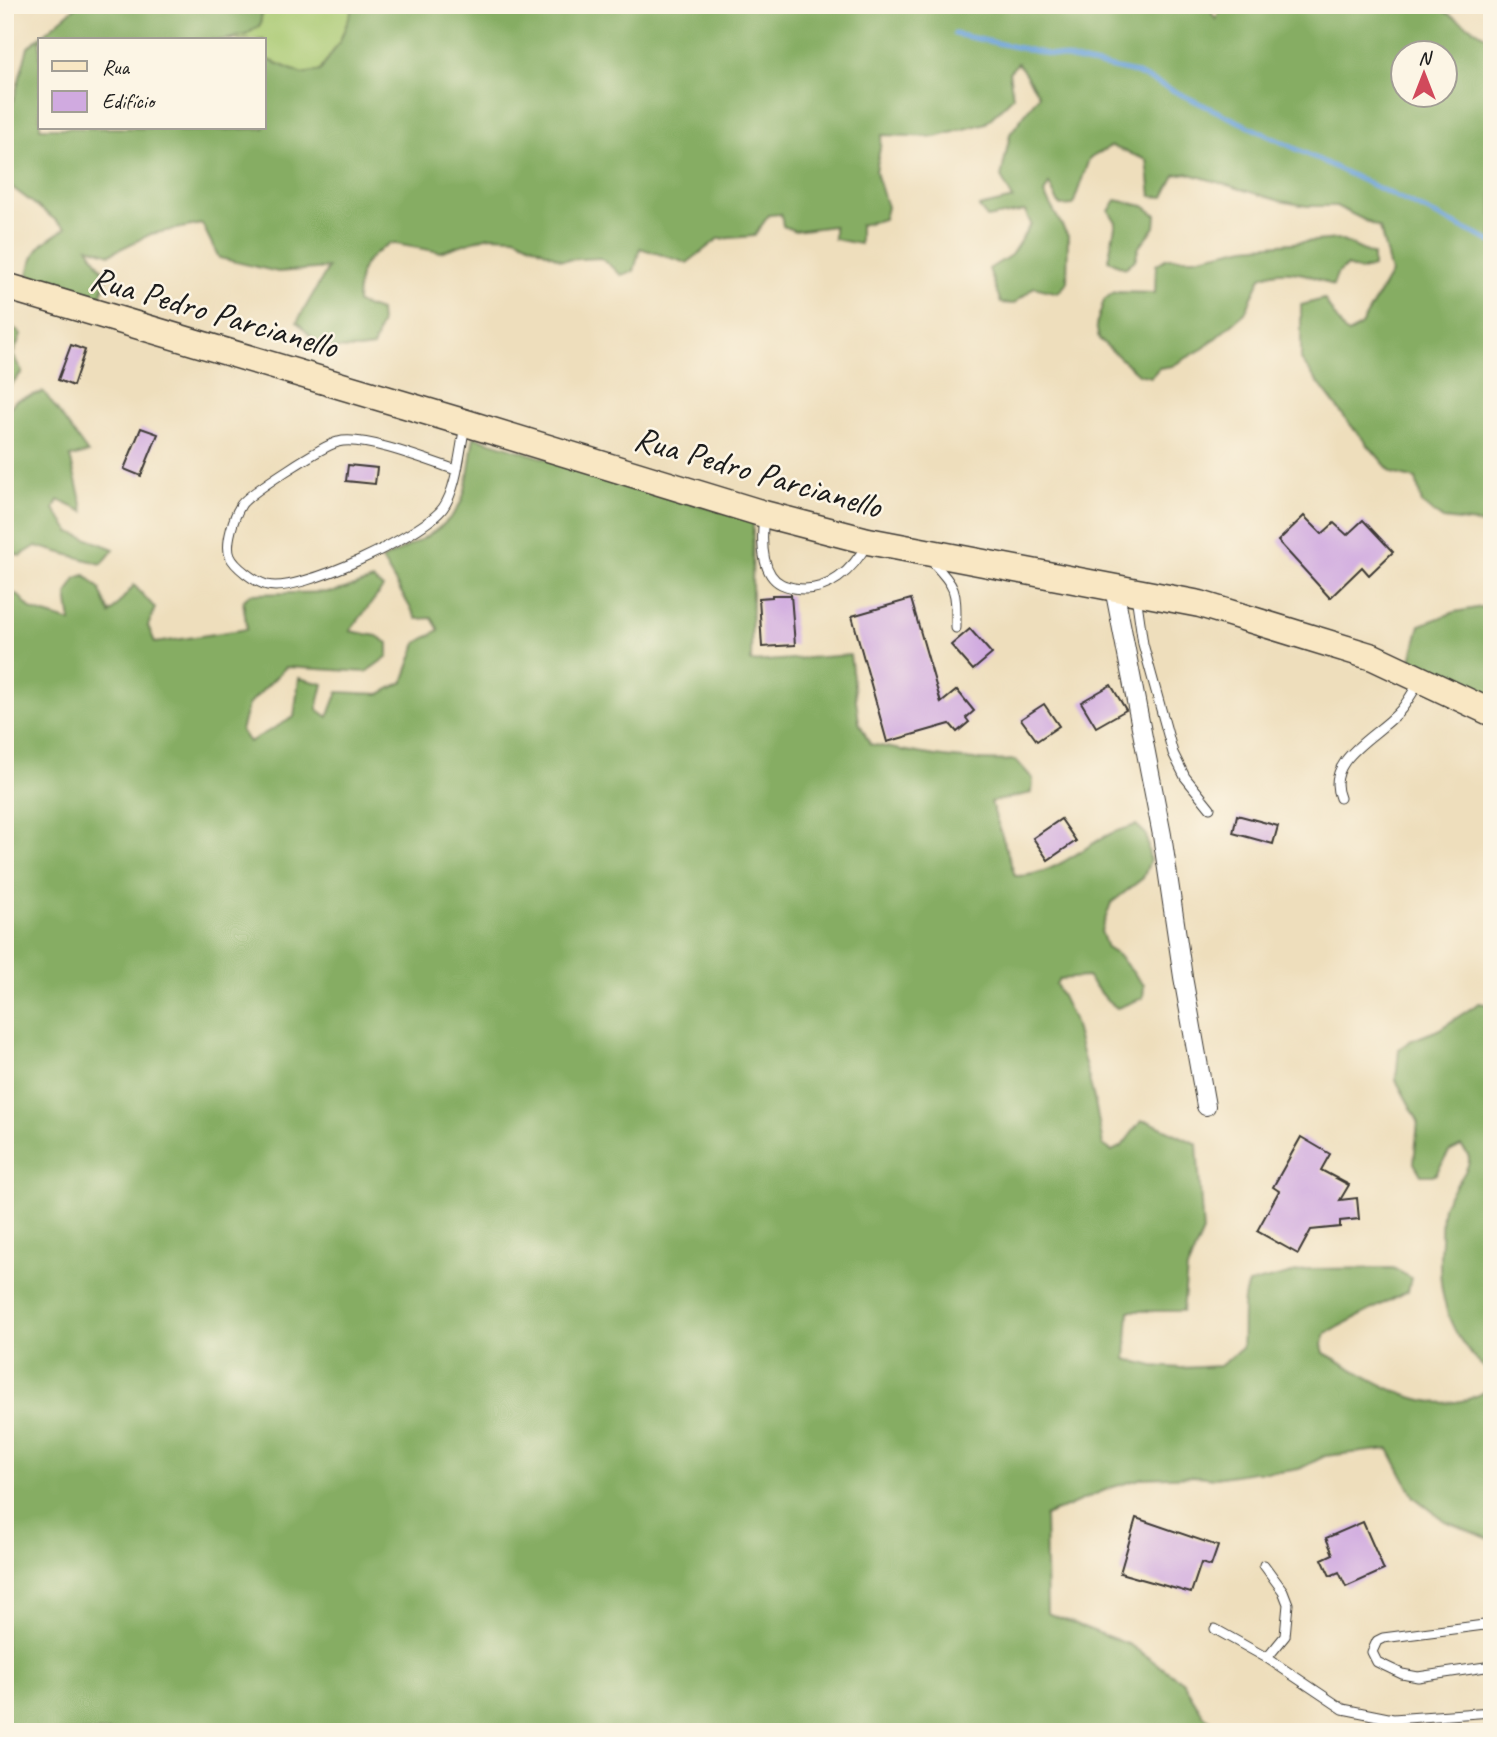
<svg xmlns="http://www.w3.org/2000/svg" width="1497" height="1737" font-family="Caveat,sans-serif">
<rect width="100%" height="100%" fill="#fcf5e5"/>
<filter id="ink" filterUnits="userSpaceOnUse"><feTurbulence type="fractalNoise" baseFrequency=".0143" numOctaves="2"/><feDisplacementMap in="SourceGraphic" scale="14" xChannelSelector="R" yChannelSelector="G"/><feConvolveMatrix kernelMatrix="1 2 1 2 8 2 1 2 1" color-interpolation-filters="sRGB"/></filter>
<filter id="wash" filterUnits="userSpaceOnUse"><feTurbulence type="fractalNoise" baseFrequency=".00686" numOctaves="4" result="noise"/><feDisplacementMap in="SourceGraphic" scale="28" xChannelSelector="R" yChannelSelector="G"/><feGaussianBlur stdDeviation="1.57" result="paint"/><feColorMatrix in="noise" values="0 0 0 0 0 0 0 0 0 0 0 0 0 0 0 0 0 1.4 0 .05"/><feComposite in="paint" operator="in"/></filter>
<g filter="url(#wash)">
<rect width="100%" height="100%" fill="#eedebc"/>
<path fill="#a8c971" stroke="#627246" stroke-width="2" d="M263 5H354L340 41 320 71 302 74 264 58V40H224L246 35 260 25Z"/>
<path fill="#86ad63" stroke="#516440" stroke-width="2" fill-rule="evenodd" d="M78 5H263L260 25 246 35 224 40H40V128H177L179 131 264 128V58L302 74 320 71 340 41 354 5H1206L1216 19 1222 5H1434L1492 40V529L1484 524 1443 519 1422 504 1416 479 1392 473 1349 423 1301 360V305L1324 299 1344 331 1349 334 1361 325 1391 273 1380 228 1336 206H1307L1280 201 1187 173 1175 175 1164 197 1151 196 1147 160 1111 146 1089 159 1073 205 1060 206 1049 184 1044 194 1068 236 1067 283 1058 293 1034 287 1014 304 1001 303 989 269 1011 255 1031 224 1025 211 987 218 979 207 1013 199 1001 177 1010 134 1039 95 1018 63 1009 72 1013 97 986 123 936 137 882 135 876 172 887 207 884 219 860 225V244L834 239V226L795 231 783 226 781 214 769 215 754 236 718 239 687 263 640 248 634 271 621 275 601 258 562 260 515 237 489 236 440 252 390 243C362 261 358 269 357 303L380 311 381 324 373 347 360 349 322 348 297 322 328 268 278 272 219 258 202 224 151 234 110 254 88 247 107 277 99 300 49 289 28 274C34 246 44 242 66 228L5 182V131L28 47ZM1402 52H1444V94H1402Z
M1116 200 1144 206 1156 215 1155 227 1139 247 1135 260 1125 268 1108 260 1116 222 1109 211Z
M1338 239 1373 255V267L1360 271 1347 266 1337 274 1333 286C1311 274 1285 266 1261 277L1245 313 1204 348 1172 366 1159 368 1151 377 1138 374 1099 339 1096 325 1104 300 1114 292 1155 293 1156 265 1167 258H1195L1246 247Z
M5 319 21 335 13 355 22 372 5 392Z
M44 392 88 453 70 457 84 512 58 500 54 509 70 532 114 549 102 564 36 546 20 556 5 550V413L16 400Z
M474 437 753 521 751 662 850 655 859 722 870 744C922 754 963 763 1016 760L1033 779 1032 793 991 802 1015 876C1051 877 1080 849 1110 834 1118 830 1128 828 1136 825L1146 834 1150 861 1143 878 1111 903 1101 931 1107 948 1118 955 1144 985 1143 998 1117 1008 1107 1000 1087 977 1059 979 1056 984 1073 1019 1095 1102 1103 1145 1112 1151 1122 1146 1141 1121H1148L1197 1144 1203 1232 1187 1269 1183 1311H1129L1126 1359 1153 1366 1181 1368 1220 1366 1242 1348C1244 1327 1240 1303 1248 1284L1309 1269 1393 1268 1411 1278 1408 1291 1326 1333 1322 1345 1324 1353C1370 1377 1433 1425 1485 1391L1488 1371C1447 1336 1436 1293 1441 1240 1441 1230 1441 1217 1443 1207 1448 1192 1463 1180 1468 1165 1471 1157 1467 1152 1461 1146L1449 1152 1435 1175H1421L1414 1163 1418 1121 1396 1080 1399 1049 1410 1041 1438 1030 1479 1003 1492 1005V1540L1445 1521 1414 1497 1389 1449 1325 1456 1299 1469 1281 1472H1254L1215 1478 1197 1476 1143 1478 1110 1488 1045 1516 1047 1613 1130 1645 1183 1682 1203 1714 1223 1732H5V590L18 595 32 610 71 622 67 594 76 578 85 575 99 588 110 614 134 585 155 608 148 626 155 643 247 629 243 601 250 594 334 592 373 580 383 588 350 631 377 636 388 643V656L366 672 286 667 248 705 241 731 249 742 294 717 299 678 323 684 317 709 328 717 338 692 380 694 403 682 417 643 439 630 432 618 417 619 382 560C409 545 448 531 461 502 469 483 470 458 474 437Z
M1492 605V702L1411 660 1420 625 1455 612Z"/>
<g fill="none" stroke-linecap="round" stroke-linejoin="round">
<path stroke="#6ca3da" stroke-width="5" d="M955 34 1136 73 1492 242"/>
</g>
<g id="blocks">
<path fill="#d0aae0" d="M71 345 85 350 73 386 58 380Z
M141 428 158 434 141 476 124 469Z
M348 465 377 468 375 484 346 481Z
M1304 516 1322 534 1334 523 1347 535 1363 520 1393 552 1369 575 1362 567 1330 598 1278 541Z
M772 595H791L795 645 762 647 759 598 772 597Z
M911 599 941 703 957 690 974 711 966 718 969 722 957 732 950 724 887 742 852 616Z
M970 629 992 654 973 670 951 645Z
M1111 685 1126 710 1096 727 1081 702Z
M1044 704 1059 726 1037 741 1021 719Z
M1237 815 1278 826 1273 844 1233 833Z
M1061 819 1076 841 1048 860 1033 838Z
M1301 1137 1330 1154 1321 1170 1349 1185 1340 1200 1357 1198 1359 1219 1340 1221V1227L1311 1230 1298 1254 1257 1231 1279 1191 1273 1187Z
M1136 1518 1218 1546 1211 1566 1201 1563 1191 1593 1120 1573Z
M1363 1522 1384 1570 1346 1587 1339 1572 1330 1576 1322 1559 1333 1554 1326 1538Z"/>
</g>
</g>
<g filter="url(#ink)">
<use href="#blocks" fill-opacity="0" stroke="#3c3934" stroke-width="2"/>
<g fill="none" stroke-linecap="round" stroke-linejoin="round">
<g stroke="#3c3934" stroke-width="11">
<path id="lane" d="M456 470C430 461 363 435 338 442 324 445 248 494 241 505 234 516 225 544 230 556 234 566 255 582 267 585 299 594 423 535 443 508 457 489 460 449 465 426
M764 516C762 533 761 560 771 575 777 584 785 586 794 588 828 594 853 570 868 542
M930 559C957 590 956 587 956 628
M1136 595 1143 644 1173 753 1185 777 1210 808
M1340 798C1324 760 1376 737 1398 713 1407 704 1413 691 1420 681
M1264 1565 1283 1591 1288 1604 1285 1636 1267 1658
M1492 1624 1383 1638 1377 1641 1372 1652 1377 1662 1402 1674 1418 1677 1492 1666
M1215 1629 1267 1658 1343 1709 1393 1719 1492 1712"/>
</g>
<g stroke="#3c3934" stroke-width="20">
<path id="street" d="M1114 588 1162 835 1183 977 1206 1106"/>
</g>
<g stroke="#3c3934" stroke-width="29">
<path id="secondary" d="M5 286 466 423 764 514 868 541 1200 604 1373 657 1492 713"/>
</g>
<use href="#lane" stroke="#fff" stroke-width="9"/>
<use href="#street" stroke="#fff" stroke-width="18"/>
<use href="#secondary" stroke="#f9e7c3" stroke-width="26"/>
</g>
</g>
<g text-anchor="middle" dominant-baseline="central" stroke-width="5" stroke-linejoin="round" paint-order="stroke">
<g font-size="35" fill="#1c1c1c" stroke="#fcf5e5">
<text transform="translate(214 312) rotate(16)">Rua Pedro Parcianello</text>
<text transform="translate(758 472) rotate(16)">Rua Pedro Parcianello</text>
</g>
</g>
<rect width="1497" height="1737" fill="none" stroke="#fcf5e5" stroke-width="28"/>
<rect x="38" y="38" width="228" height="91" fill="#fcf5e5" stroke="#a29e95" stroke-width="2"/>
<rect x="52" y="61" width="35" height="10" fill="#f9e7c3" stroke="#a29e95" stroke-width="2"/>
<text x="102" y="74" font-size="21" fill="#1c1c1c">Rua</text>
<rect x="52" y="91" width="35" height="21" fill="#d0aae0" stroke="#a29e95" stroke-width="2"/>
<text x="102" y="108" font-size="21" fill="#1c1c1c">Edifício</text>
<g transform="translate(1424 74)"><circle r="33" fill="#fcf5e5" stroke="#a29e95" stroke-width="2"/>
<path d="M0-5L12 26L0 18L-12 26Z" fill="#d1495b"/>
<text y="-10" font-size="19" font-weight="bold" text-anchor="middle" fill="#1c1c1c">N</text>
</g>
</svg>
